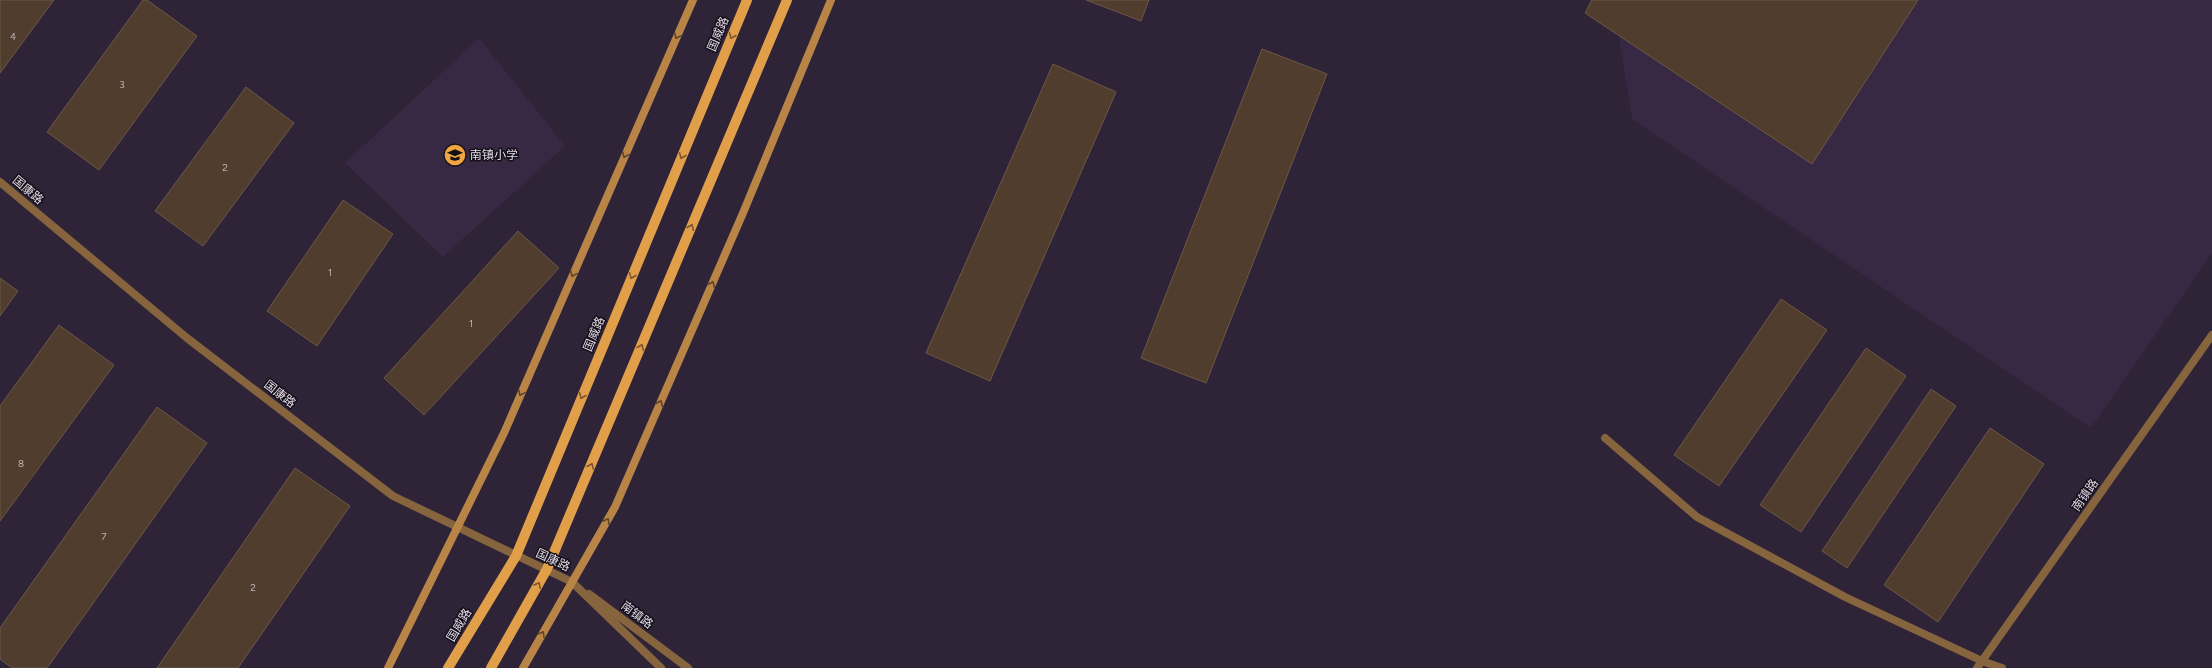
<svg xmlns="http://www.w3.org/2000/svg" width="2212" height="668" font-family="Figtree,'Noto Sans SC',sans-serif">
<rect width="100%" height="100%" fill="#2e2337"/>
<path fill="#372943" d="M1588 0H2212V253L2091 428 1632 119 1617 24Z
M479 38 565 146 443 257 345 163Z"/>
<path fill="#513d2d" stroke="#6d5847" d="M0 0H54L0 73Z
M143 0H147L197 36 99 170 47 132Z
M1086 0H1149L1141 21Z
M1592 0H1918L1812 164 1585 13Z
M1262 49 1327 74 1206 383 1141 358Z
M1053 64 1116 92 990 381 926 353Z
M246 87 294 123 203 246 155 211Z
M343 200 393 234 317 346 267 311Z
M518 231 559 268 424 415 384 378Z
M0 278 18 291 0 316Z
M1781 299 1827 330 1719 486 1674 455Z
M59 325 114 365 0 521V406Z
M1866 348 1906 376 1801 532 1760 505Z
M1931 389 1956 406 1847 568 1822 551Z
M157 407 207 443 47 668H12L0 659V628Z
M1990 428 2044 464 1938 622 1884 585Z
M295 468 350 506 238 668H157Z"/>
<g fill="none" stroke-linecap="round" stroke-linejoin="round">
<path stroke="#85643e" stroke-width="8" d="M1605 438 1697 517 1845 597 1982 661 2002 668
M589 594 688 668"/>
<path stroke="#85643e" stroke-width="8" d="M0 182 187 338 393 496 572 582 661 668
M1977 668 2212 335"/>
<path stroke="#b98546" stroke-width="8" d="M388 668 504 433 693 0
M523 668 615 507 743 213 831 0"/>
<path stroke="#e29f49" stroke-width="10" d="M448 668 516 556 747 0
M491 668 547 569 787 0"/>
</g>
<defs><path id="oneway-chevron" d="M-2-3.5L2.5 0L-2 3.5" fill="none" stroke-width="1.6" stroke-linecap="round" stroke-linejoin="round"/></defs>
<g stroke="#5e442d">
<use href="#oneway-chevron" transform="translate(677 36) rotate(114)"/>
<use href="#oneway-chevron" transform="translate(625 155) rotate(114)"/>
<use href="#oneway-chevron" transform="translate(573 274) rotate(114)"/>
<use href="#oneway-chevron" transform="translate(712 284) rotate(-67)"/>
<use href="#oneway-chevron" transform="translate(521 393) rotate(114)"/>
<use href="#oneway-chevron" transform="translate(660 403) rotate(-67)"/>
<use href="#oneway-chevron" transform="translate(607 521) rotate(-60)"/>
<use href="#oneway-chevron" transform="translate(542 634) rotate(-60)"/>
</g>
<g stroke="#7b5730">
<use href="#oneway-chevron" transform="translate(732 36) rotate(113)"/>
<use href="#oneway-chevron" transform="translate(682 156) rotate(113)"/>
<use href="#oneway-chevron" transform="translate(691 227) rotate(-67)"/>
<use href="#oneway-chevron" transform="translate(632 276) rotate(113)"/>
<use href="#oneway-chevron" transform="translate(641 347) rotate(-67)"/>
<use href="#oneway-chevron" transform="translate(582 396) rotate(113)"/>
<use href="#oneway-chevron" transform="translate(591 466) rotate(-67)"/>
<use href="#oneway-chevron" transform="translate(538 585) rotate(-61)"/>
</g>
<defs>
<g id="school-disc" transform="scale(1.15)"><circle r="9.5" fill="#f3a442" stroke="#140f18"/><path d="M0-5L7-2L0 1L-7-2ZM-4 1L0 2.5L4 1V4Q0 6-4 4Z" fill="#111"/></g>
</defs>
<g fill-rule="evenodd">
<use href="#school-disc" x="455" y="155"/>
</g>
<g text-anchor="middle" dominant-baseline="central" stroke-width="3" stroke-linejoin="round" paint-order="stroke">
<g font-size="10" fill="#bdb3b9">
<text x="13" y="36">4</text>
<text x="122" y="84">3</text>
<text x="225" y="167">2</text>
<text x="330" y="272">1</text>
<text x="471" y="323">1</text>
<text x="21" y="463">8</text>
<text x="104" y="536">7</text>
<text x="253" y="587">2</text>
</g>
<g font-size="12" fill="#e1dae8" stroke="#140f18">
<text transform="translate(718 34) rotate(-67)">国威路</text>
<text transform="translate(28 190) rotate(40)">国康路</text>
<text transform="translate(594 334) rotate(-67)">国威路</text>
<text transform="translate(280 394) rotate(38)">国康路</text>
<text transform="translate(2085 495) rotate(-55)">南镇路</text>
<text transform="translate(553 560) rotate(25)">国康路</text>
<text transform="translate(637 615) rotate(37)">南镇路</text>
<text transform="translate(459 625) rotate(-59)">国威路</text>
</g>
<g font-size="12" fill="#e1dae8" stroke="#140f18" text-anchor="start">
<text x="470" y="155">南镇小学</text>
</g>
</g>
</svg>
